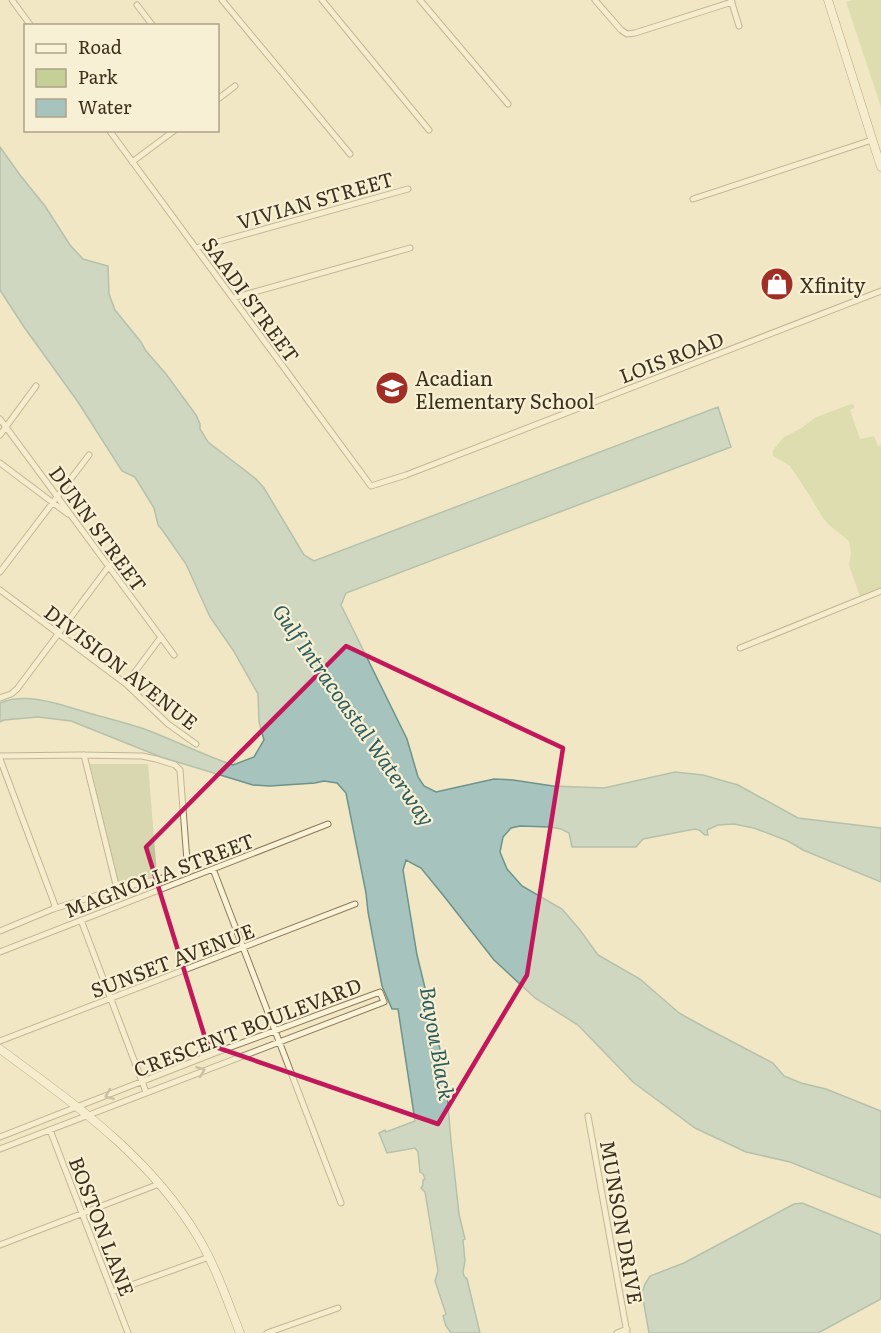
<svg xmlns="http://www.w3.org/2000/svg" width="881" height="1333" font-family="Literata,serif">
<rect width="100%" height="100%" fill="#f1e7c4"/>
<path fill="#c5d097" d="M853 0H881V107L846 2Z
M851 404 854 405V408L850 410 860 439 874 436 878 446 881 445V590L860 597 849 565 851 553 849 541 828 524 823 518 808 493 790 466 773 456V450L784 437 800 429 816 417Z"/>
<path fill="#bbc497" d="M90 764H148L157 875 118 884Z"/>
<path fill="#a6c4bd" stroke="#6c938c" stroke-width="1.5" d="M0 147 20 175 45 206 70 245 83 259 108 266 109 294 115 310 141 342 146 351 166 374 196 415 200 424V429L208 442 256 479 264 488 304 555 314 561 718 407 731 447 346 593 341 605 407 739 418 777 424 786 436 792 494 779 513 780 553 786 604 788 675 772 703 775 738 785 798 818 881 828V882L803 850 788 841 754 828 734 824 718 825 707 830 708 835H705L699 830 695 829 643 839 636 847H572L569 833 561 829 550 827 520 826 511 828 503 837 500 852 507 869 522 886 562 909 580 930 598 955 640 979 679 1013 708 1029 773 1063 784 1076 801 1083 826 1089 881 1111V1198L790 1162 746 1152 695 1128 633 1082 578 1025 535 998 494 960 443 895 421 868 406 860 403 870 417 955 445 1070 451 1141 459 1214 465 1239 463 1240 465 1261 463 1272 464 1276 467 1279 480 1333H451L446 1326 443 1316 446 1314 435 1281 438 1271 425 1192 421 1188 423 1185V1180L425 1179 423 1174 420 1172 418 1152 415 1148 387 1153 379 1133 385 1130 386 1132 415 1121 398 1009H392L382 986 368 912 366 893 346 793 337 783 324 781 315 783 270 786 253 785 161 757 71 721 38 717 4 720 0 722V703C27 692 59 704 85 712 106 718 127 723 147 730 176 741 203 755 233 765L254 757 264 740 259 722 258 694 233 650 210 617 186 564 163 531 158 525 154 508 135 477 122 471 78 402 24 327 0 290Z
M802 1203 881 1235V1299L818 1333H649L642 1293 645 1284 650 1276 684 1263 794 1204Z"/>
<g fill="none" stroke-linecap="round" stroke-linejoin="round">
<g stroke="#8d7959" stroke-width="7">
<path id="street" d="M12 0 31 26
M222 0 350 154
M322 0 429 130
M420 0 508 104
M595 0 621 30 627 34 635 33 732 2
M731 0 739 26
M137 5 153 26
M218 99 235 86
M109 130 371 486 406 475 881 291
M132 162 175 130
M693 199 872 140
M196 248 408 189
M233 298 410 248
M0 419 174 655
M0 435 36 386
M0 463 68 514
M0 572 89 455
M0 590 126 684 168 724 196 744
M740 648 881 591
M126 684 161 637
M0 698 11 694 17 689 109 566 116 561
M84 755 117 889
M0 756 79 755 142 756 156 759 175 765 180 770 187 861
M0 759 53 900 55 906 53 909
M213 869 341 1203
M81 920 146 1092
M0 931 53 909 117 889 163 878
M0 952 328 824
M0 1041 355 904
M588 1116 627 1333
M50 1130 128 1333
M0 1137 220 1051 380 992 384 1002 0 1149
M0 1245 159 1184
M112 1292 209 1257
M267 1333 338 1308
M617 1333 627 1329"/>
</g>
<g stroke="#6f593c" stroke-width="9">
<path id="secondary" d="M828 0 881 167
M0 1049C75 1105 148 1154 198 1237 216 1267 227 1300 240 1333"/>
</g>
<use href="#street" stroke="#fbf3d8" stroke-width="5"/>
<use href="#secondary" stroke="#fbf3d8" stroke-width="8"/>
</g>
<defs><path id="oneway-chevron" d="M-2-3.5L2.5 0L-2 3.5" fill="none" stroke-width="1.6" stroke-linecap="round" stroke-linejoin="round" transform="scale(1.5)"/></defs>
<g stroke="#9c917b">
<use href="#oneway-chevron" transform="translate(201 1071) rotate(-21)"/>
<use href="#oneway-chevron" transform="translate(109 1095) rotate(159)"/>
</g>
<path d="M0 0H881V1333H0ZM346 646 563 748 527 975 438 1124 207 1044 146 847Z" fill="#f1e7c4" fill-opacity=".55" fill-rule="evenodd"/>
<path fill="none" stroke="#c2185b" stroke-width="4.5" stroke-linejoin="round" d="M346 646 563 748 527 975 438 1124 207 1044 146 847Z"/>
<defs>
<g id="shop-disc" transform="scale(1.725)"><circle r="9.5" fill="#a02e25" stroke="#f8f0d4"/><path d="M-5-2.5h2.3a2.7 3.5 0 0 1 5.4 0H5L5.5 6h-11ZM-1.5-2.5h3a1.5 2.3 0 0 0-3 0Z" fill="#fff"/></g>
<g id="school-disc" transform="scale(1.725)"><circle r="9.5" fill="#a02e25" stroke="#f8f0d4"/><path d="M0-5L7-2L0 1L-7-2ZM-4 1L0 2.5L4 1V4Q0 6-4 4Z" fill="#fff"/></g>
</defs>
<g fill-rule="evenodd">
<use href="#shop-disc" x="777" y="284"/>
<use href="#school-disc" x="392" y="388"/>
</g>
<g text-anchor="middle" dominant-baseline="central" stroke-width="4.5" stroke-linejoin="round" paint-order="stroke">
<g font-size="20" fill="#3c2f1e" stroke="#f8f0d4">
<text transform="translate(315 199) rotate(-16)">VIVIAN STREET</text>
<text transform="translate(252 299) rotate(54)">SAADI STREET</text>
<text transform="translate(671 356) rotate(-21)">LOIS ROAD</text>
<text transform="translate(99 528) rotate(54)">DUNN STREET</text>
<text transform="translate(122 666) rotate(38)">DIVISION AVENUE</text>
<text transform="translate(159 874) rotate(-21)">MAGNOLIA STREET</text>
<text transform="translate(172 959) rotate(-21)">SUNSET AVENUE</text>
<text transform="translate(247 1026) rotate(-21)">CRESCENT BOULEVARD</text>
<text transform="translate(623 1222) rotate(80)">MUNSON DRIVE</text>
<text transform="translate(103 1226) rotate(69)">BOSTON LANE</text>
</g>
<g font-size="20" fill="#3c2f1e" stroke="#f8f0d4" text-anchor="start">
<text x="800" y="284">Xfinity</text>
<text x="415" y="377">Acadian<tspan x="415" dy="23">Elementary School</tspan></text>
</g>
<g font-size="21" font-style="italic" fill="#2c5c5d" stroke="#f8f0d4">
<text transform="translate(355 714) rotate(55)">Gulf Intracoastal Waterway</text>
<text transform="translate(439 1043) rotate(80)">Bayou Black</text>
</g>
</g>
<rect x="24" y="24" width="195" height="108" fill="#f8f0d4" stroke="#ada38b" stroke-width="1.5"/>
<rect x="36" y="44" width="30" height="9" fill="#fbf3d8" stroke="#ada38b" stroke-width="1.5"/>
<text x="78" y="54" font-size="18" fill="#3c2f1e">Road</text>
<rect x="36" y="69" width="30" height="18" fill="#c5d097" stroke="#ada38b" stroke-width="1.5"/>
<text x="78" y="84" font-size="18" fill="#3c2f1e">Park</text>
<rect x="36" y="99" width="30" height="18" fill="#a6c4bd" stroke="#ada38b" stroke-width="1.5"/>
<text x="78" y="114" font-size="18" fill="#3c2f1e">Water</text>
</svg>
